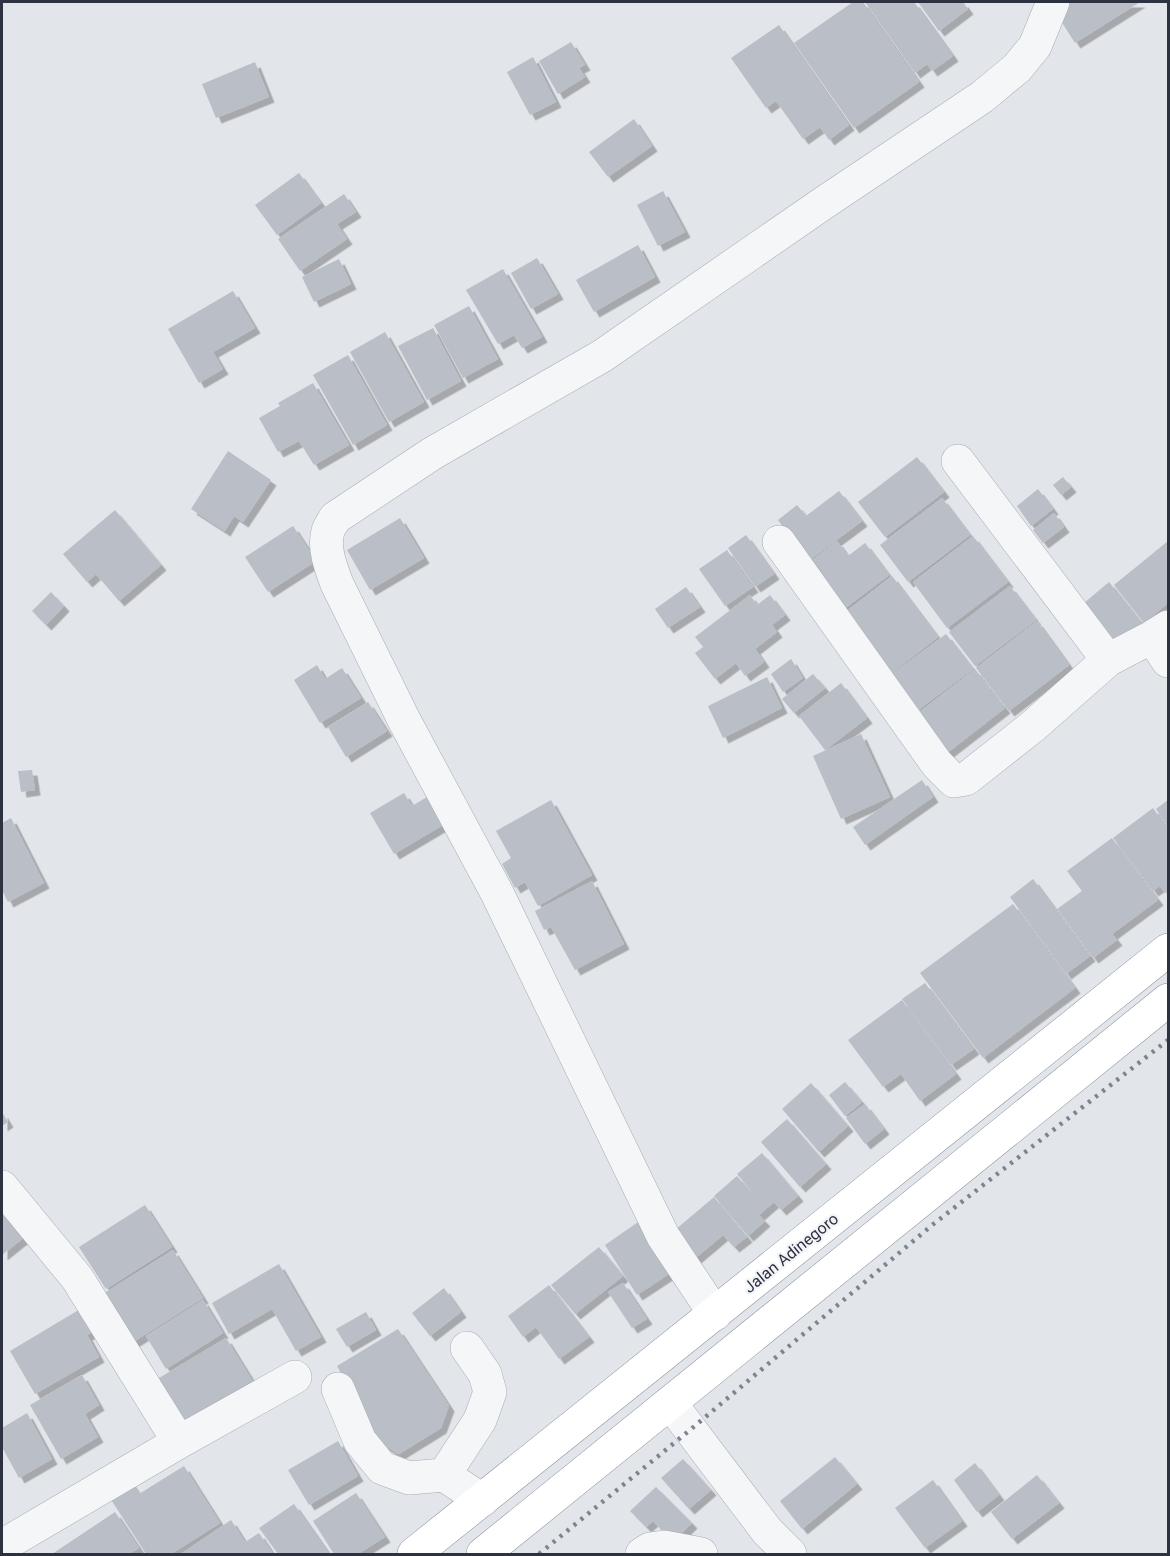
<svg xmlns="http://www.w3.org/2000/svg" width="1170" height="1556" font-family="Roboto,sans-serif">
<defs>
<filter id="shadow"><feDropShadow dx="5.5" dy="5.5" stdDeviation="0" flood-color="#0004"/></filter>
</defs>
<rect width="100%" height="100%" fill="#e2e5e9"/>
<path fill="#babec6" filter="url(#shadow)" d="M853 2H863L919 82 854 128 794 43Z
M865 2H914L953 56 932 71 927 64 915 73Z
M918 2H963L968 9 939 31Z
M1067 2H1140L1075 43 1054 10Z
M779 25 849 125 829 140 820 127 803 139 776 101 766 108 731 58Z
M571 42 585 65 579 68 585 77 558 94 539 61Z
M533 57 556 102 530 115 507 72Z
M255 62 269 97 216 118 202 84Z
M634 119 652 146 608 177 589 152Z
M299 173 321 203 277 235 255 205Z
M663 191 685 232 658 246 637 205Z
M344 194 356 212 337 224 347 239 300 271 278 239Z
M638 245 655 277 594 312 576 280Z
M537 258 558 294 531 309 511 273Z
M339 259 351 284 314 302 302 277Z
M503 269 542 337 522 348 514 335 498 344 466 290Z
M233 291 255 328 213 352 223 369 199 383 168 329Z
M469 306 498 359 463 378 434 325Z
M433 328 461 381 427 400 398 346Z
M385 332 424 402 389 422 350 352Z
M348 355 387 425 353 445 313 375Z
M313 383 349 445 314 465 299 441 278 452 259 418 280 406 278 403Z
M228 451 271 480 243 522 234 516 225 531 191 509Z
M917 457 944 492 885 537 858 502Z
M1063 477 1071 487 1061 495 1053 485Z
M1038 489 1053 509 1031 526 1017 506Z
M839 491 862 521 803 565 786 531 778 520 797 505 806 516Z
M942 498 970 535 908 582 880 545Z
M115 510 161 565 119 601 96 574 87 582 63 554Z
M1054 513 1064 527 1043 543 1033 530Z
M400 518 424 558 370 590 347 550Z
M293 526 316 561 268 592 245 557Z
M746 535 774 574 755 587 728 548Z
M973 536 1008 582 947 628 913 582Z
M837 541 848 556 865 543 889 575 836 615 806 565Z
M1168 541V603L1144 623 1114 585Z
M727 550 753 587 725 606 699 569Z
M892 576 938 637 889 675 843 614Z
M1109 582 1142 623 1110 649 1077 609Z
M1010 586 1036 620 975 666 949 632Z
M686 587 700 607 668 628 655 609Z
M51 592 64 606 46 625 32 611Z
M750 595 757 605 770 595 785 615 772 625 777 632 755 649 764 662 745 676 736 663 715 679 695 653 703 647 695 637Z
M1037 621 1069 665 1009 711 976 668Z
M946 634 973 669 918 710 891 675Z
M791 659 803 678 783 692 771 674Z
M317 665 325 679 342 668 361 698 320 723 294 680Z
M975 669 1005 708 947 753 918 713Z
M813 674 825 688 794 713 782 699Z
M767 677 782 708 723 738 708 706Z
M841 683 867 718 825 750 799 716Z
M368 702 387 731 346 757 328 727Z
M861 734 890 797 841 819 813 756Z
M32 770 35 790 21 792 18 771Z
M922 780 933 797 865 845 853 827Z
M404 793 412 806 427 797 443 825 394 854 370 813Z
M551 800 592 875 538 906 525 882 515 888 502 864 511 858 496 831Z
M1168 800V827L1156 809Z
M1153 808 1168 829V891L1165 893 1160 886 1153 891 1113 838Z
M11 818 44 883 8 902 2 890V823Z
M1112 838 1158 900 1112 934 1117 940 1093 958 1057 909 1082 891 1067 871Z
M1033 879 1090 956 1066 974 1010 897Z
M592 881 624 944 575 970 551 927 544 930 535 911Z
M1013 904 1075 988 983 1058 920 973Z
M925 983 974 1049 951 1065 902 999Z
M902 1000 956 1074 920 1101 901 1074 883 1087 848 1040Z
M845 1082 862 1102 845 1116 829 1095Z
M811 1083 848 1126 819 1152 782 1109Z
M865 1104 884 1129 865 1144 846 1118Z
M2 1112 8 1122 2 1126Z
M787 1119 826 1164 800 1187 761 1142Z
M762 1153 798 1196 781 1210 774 1202 759 1215 765 1221 748 1236 714 1196 737 1176 757 1198 737 1174Z
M714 1197 747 1237 734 1247 723 1235 691 1262 668 1236Z
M2 1202 27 1235 2 1255Z
M145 1205 172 1247 106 1289 79 1247Z
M641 1220 675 1270 637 1295 605 1245Z
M599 1247 623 1276 575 1314 551 1285Z
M173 1250 203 1298 133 1342 103 1294Z
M279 1264 321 1337 296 1351 272 1309 229 1334 212 1303Z
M623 1283 647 1319 632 1328 608 1292Z
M549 1285 589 1337 559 1359 536 1327 523 1337 508 1316Z
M444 1288 461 1312 430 1336 412 1313Z
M203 1300 223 1333 166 1369 146 1336Z
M87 1305 101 1327 87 1335 99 1357 35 1394 10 1351Z
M366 1312 376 1330 347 1347 336 1329Z
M398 1329 449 1406 441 1428 399 1454 365 1434 363 1414 337 1366Z
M226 1338 255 1385 183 1429 154 1381Z
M82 1375 99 1405 85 1414 98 1437 61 1459 30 1405Z
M27 1413 52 1459 19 1478 2 1447V1428Z
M338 1441 358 1476 309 1505 288 1470Z
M835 1457 857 1484 802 1529 780 1501Z
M683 1459 711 1490 689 1509 661 1478Z
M975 1463 999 1495 977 1512 954 1480Z
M184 1466 220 1523 171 1554H146L108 1495 130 1481 139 1494Z
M1037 1475 1059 1503 1012 1539 991 1512Z
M933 1480 962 1521 925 1548 895 1508Z
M656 1487 692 1523 673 1542 653 1521 646 1527 630 1511Z
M356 1493 385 1537 358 1554H334L313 1521Z
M294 1504 329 1554H278L259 1528Z
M115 1512 139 1548 129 1554H52Z
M231 1520 245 1542 259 1533 273 1554H181Z"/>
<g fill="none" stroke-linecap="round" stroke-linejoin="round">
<g stroke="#a8acb3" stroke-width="34">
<path id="minor" d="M779 542 937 764 954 781 966 779 1032 727 1108 660 958 461
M1152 637 1168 661
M1108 660 1152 637 1168 627
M2 1187 77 1278 179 1442
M715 1314 663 1236 497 893 404 720 337 584C331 568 323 548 328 531 329 527 333 522 335 518L433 453 602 356 825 202 982 97 1017 68 1035 46 1053 2
M338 1389 360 1441 382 1468 409 1478 444 1475 482 1500
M671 1404 767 1531 790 1554
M444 1475 480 1420 490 1392 485 1374 467 1348
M2 1546 179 1442 295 1377
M642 1554 650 1549 664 1547 701 1554"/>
</g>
<g stroke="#8b929f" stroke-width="34">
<path id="highway" d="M414 1554 1168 950
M483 1554 1168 1000"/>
</g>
<use href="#minor" stroke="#f5f6f8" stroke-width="33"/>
<use href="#highway" stroke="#fff" stroke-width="33"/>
<path stroke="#7d8491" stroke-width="4.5" stroke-dasharray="3 6" stroke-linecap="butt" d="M539 1554 690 1430 931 1226 1168 1040"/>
</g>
<g text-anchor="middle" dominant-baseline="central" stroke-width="4.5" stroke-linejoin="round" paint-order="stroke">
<g font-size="16" fill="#2c3240" stroke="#f2f4f7">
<text transform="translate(791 1253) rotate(-39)">Jalan Adinegoro</text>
</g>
</g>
<rect width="1170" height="1556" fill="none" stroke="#2c3240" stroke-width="6"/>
</svg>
